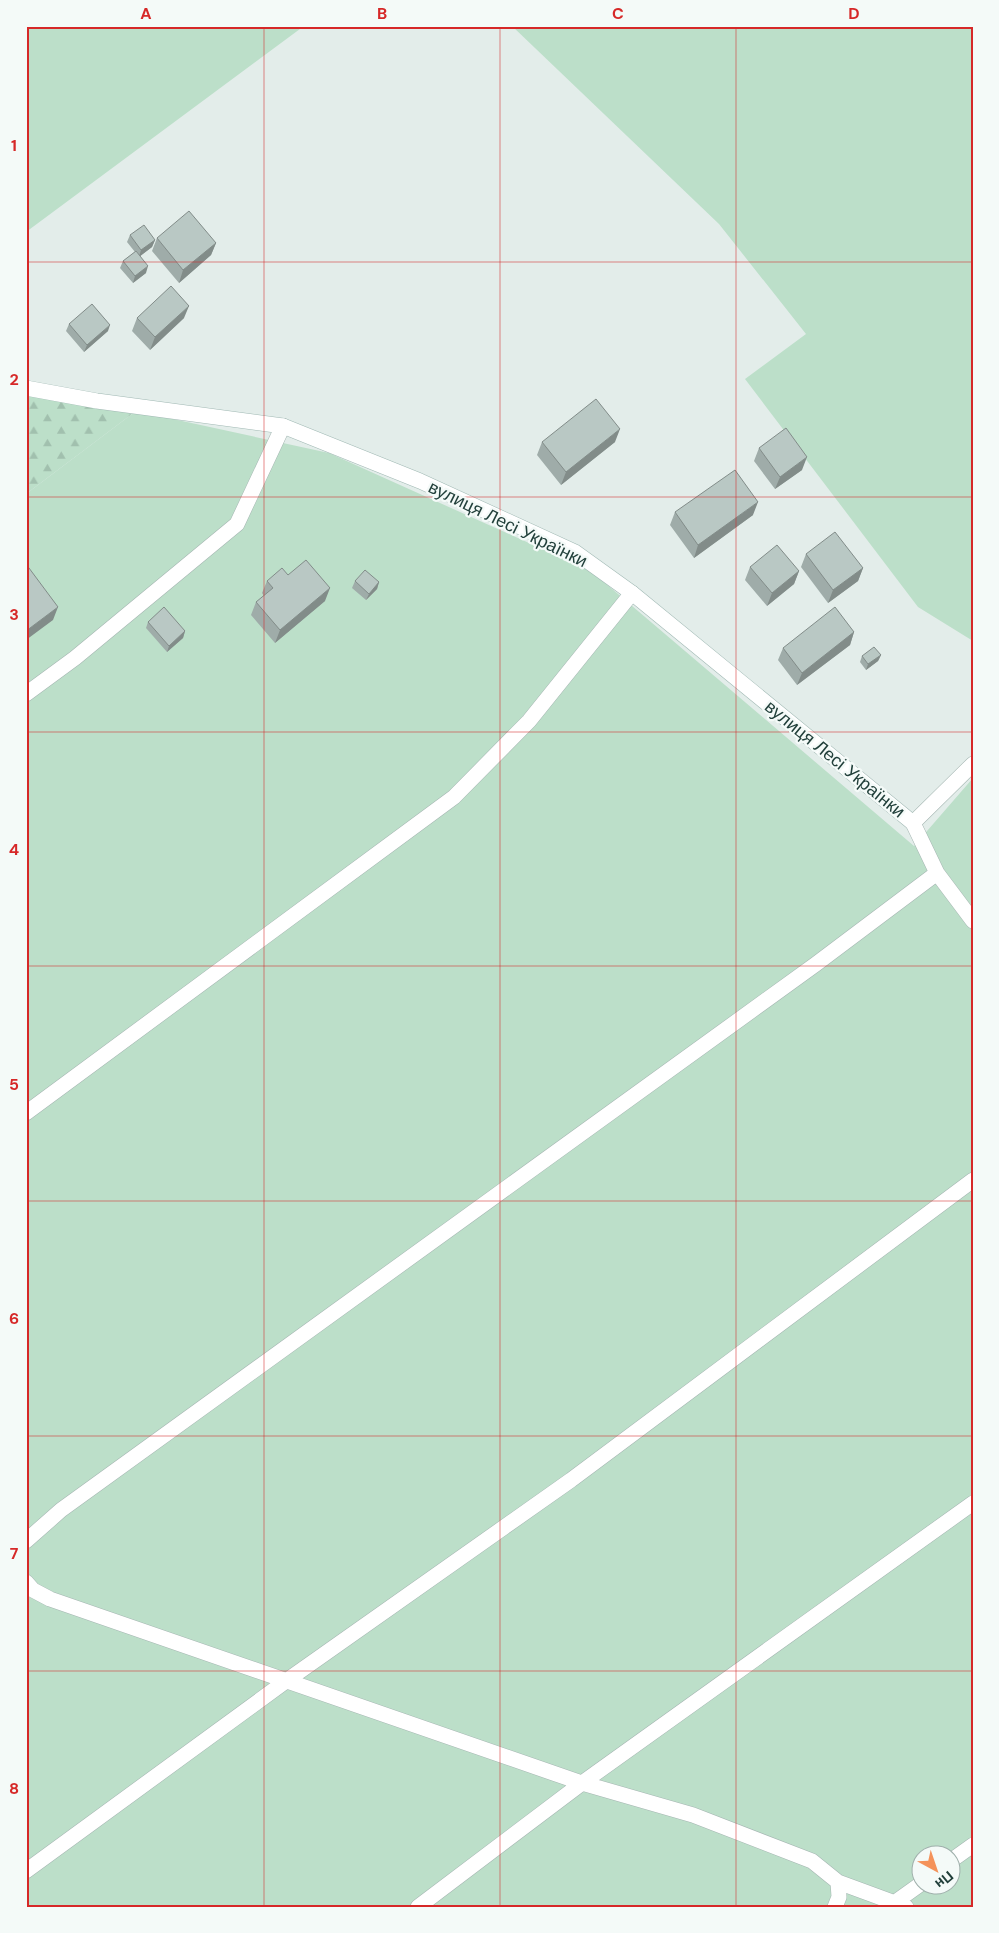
<svg xmlns="http://www.w3.org/2000/svg" width="999" height="1933" font-family="'DM Sans',sans-serif">
<defs>
<pattern id="forest-firs" width="22" height="20" patternUnits="userSpaceOnUse" patternTransform="scale(1.25)"><rect width="22" height="20" fill="#bcdfc9"/><path d="M5 1l3.5 6h-7zM16 11l3.5 6h-7z" fill="#a1c0ae"/></pattern>
</defs>
<rect width="100%" height="100%" fill="#e3edea"/>
<path fill="url(#forest-firs)" d="M26 390 136 411 26 494Z"/>
<path fill="#bcdfc9" fill-rule="evenodd" d="M26 26H304L26 232Z
M512 26H973V641L918 607 745 379 806 334 719 224Z
M136 411 329 453 591 571 914 846 973 778V1907H26V494ZM922 1856H952V1886H922Z"/>
<g fill="none" stroke-linecap="round" stroke-linejoin="round">
<g stroke="#a5b6b2" stroke-width="16">
<path id="street" d="M26 694 75 658 237 524 283 426
M973 764 913 823 937 873 973 921
M26 1113 454 797 529 721 632 593
M26 1541 61 1510 816 964 937 873
M26 1582 33 1590 50 1599 582 1783 693 1815 812 1861 838 1882 839 1897 835 1907
M952 1860 973 1845
M26 1871 286 1681 571 1480 973 1180
M838 1882 906 1907
M894 1903 922 1883
M418 1907 582 1783 973 1503"/>
</g>
<g stroke="#a1b9b4" stroke-width="16">
<path id="secondary" d="M26 388 97 401 283 426 420 481 575 552 632 593 913 823"/>
</g>
<use href="#street" stroke="#fff" stroke-width="15"/>
<use href="#secondary" stroke="#fff" stroke-width="15"/>
</g>
<path fill="#9faca9" d="M130 235 155 240 152 247 140 256 146 273 133 283 120 268 123 261 135 252 127 242Z
M157 238 216 243 211 255 179 283 152 251Z
M137 318H184L150 350 132 331Z
M69 324 108 331 84 352 66 331Z
M542 442H615L561 485 537 455Z
M759 448 802 470 775 489 754 461Z
M675 512 753 515 694 558 670 525Z
M806 554 863 568 858 581 828 603 801 567Z
M750 567 799 571 794 584 767 606 745 580Z
M288 575 325 601 275 643 251 615 256 602 264 596 262 593 267 581Z
M355 581 379 582 377 589 366 600 352 588Z
M148 622 185 631 183 638 167 652 146 628Z
M854 632 850 645 797 685 778 660 783 648Z
M881 655 878 661 866 670 860 662 862 656Z"/>
<path fill="#828c89" d="M155 240 152 247 139 257 141 250Z
M216 243 211 255 179 283 183 270Z
M148 266 146 273 133 283 135 276Z
M189 306 184 318 150 350 155 337Z
M110 325 108 331 84 352 87 345Z
M620 429 615 442 561 485 566 472Z
M807 457 802 470 775 489 780 477Z
M758 502 753 515 694 558 698 545Z
M863 568 858 581 828 603 833 590Z
M799 571 794 584 767 606 772 593Z
M379 582 377 589 366 600 369 594Z
M330 588 325 601 275 643 280 630Z
M58 607 53 620 26 640V631Z
M185 631 183 638 167 652 169 646Z
M854 632 850 645 797 685 802 673Z
M881 655 878 661 866 670 868 664Z"/>
<path fill="#b9c8c4" stroke="#828c89" d="M189 211 216 243 183 270 157 238Z
M144 225 155 240 141 250 130 235Z
M136 251 148 266 135 276 123 261Z
M171 286 189 306 155 337 137 318Z
M92 304 110 325 87 345 69 324Z
M596 399 620 429 566 472 542 442Z
M786 428 807 457 780 477 759 448Z
M735 470 758 502 698 545 675 512Z
M835 532 863 568 833 590 806 554Z
M777 545 799 571 772 593 750 567Z
M306 560 330 588 280 630 256 602 273 588 267 581 282 568 288 575Z
M26 564 58 607 26 631Z
M365 570 379 582 369 594 355 581Z
M164 607 185 631 169 646 148 622Z
M835 607 854 632 802 673 783 648Z
M874 647 881 655 868 664 862 656Z"/>
<path fill="none" stroke="#d62828" stroke-width="1" stroke-opacity="0.55" d="M264 26V1907M500 26V1907M736 26V1907M26 262H973M26 497H973M26 732H973M26 966H973M26 1201H973M26 1436H973M26 1671H973"/>
<g text-anchor="middle" dominant-baseline="central" stroke-width="4.5" stroke-linejoin="round" paint-order="stroke">
<g font-size="18" fill="#22403b" stroke="#f4faf8">
<text transform="translate(508 524) rotate(26)">вулиця Лесі Українки</text>
<text transform="translate(835 759) rotate(39)">вулиця Лесі Українки</text>
</g>
</g>
<rect width="999" height="1933" fill="none" stroke="#f4faf8" stroke-width="55"/>
<g transform="translate(936 1870) rotate(140)"><circle r="24" fill="#f4faf8" stroke="#a0b0ac"/>
<path d="M0-4L9 19L0 12L-9 19Z" fill="#f4925a"/>
<text y="-8" font-size="14" font-weight="bold" text-anchor="middle" fill="#22403b">Пн</text>
</g>
<rect x="28" y="28" width="944" height="1878" fill="none" stroke="#d62828" stroke-width="2"/>
<g font-size="16" text-anchor="middle" font-weight="bold" fill="#d62828">
<text x="146" y="19">A</text>
<text x="382" y="19">B</text>
<text x="618" y="19">C</text>
<text x="854" y="19">D</text>
<text x="14" y="151">1</text>
<text x="14" y="385">2</text>
<text x="14" y="620">3</text>
<text x="14" y="855">4</text>
<text x="14" y="1090">5</text>
<text x="14" y="1324">6</text>
<text x="14" y="1559">7</text>
<text x="14" y="1794">8</text>
</g>
</svg>
